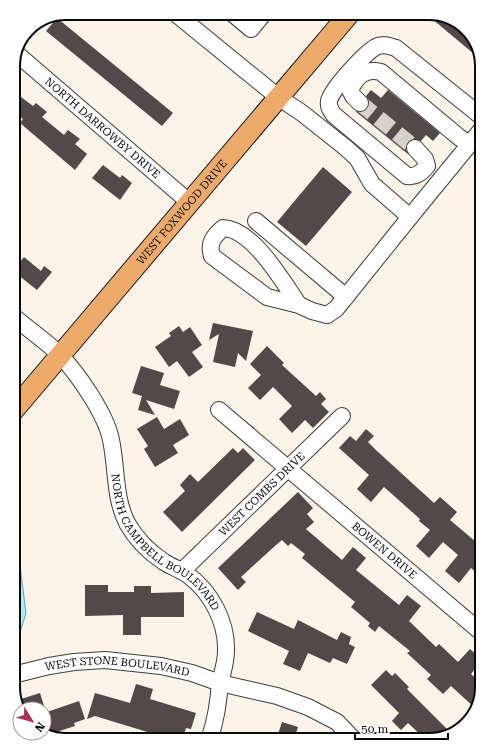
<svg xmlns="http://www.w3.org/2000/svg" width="495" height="753" font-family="'Roboto Serif',serif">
<rect width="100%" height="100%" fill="#fdf4e9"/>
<path fill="#b3e9f0" stroke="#41aec0" d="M13 555 20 566 26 613 21 629 13 640Z"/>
<path fill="#524948" d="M425 13H433L458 22 475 39 480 59Z
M57 18 173 113 162 126 46 31Z
M371 90 381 98 388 90 440 133 433 141 426 135 421 141 413 139 409 141 406 150 409 155 355 111 362 112 367 109 369 101 366 96Z
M13 91 33 106 36 103 47 112 42 117 64 135 68 130 80 139 75 144 87 154 75 170 20 123 23 119 13 112Z
M103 165 120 178 122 175 132 183 120 200 92 178Z
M323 167 352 192 306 246 277 222Z
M24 257 41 271 44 266 52 272 37 290 13 271Z
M213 323 253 331 246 361 238 353 235 367 213 362 219 334 209 340Z
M179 326 183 332 190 327 202 345 192 352 203 367 189 377 177 361 169 367 155 347 171 336 169 333Z
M267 346 284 363 282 365 316 396 320 392 326 399 321 404 329 412 313 428 305 420 292 433 279 419 292 406 273 387 260 400 248 388 261 375 250 364Z
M141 366 164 373 160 385 180 391 174 409 146 400 155 415 138 410 142 396 132 393Z
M157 417 164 429 180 419 189 435 173 445 178 453 155 467 144 449 148 446 137 429Z
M366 429 374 436 368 442 377 451 434 503 440 497 457 512 450 520 482 547V578L471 568 459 583 445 571 458 555 443 542 429 558 416 546 430 530 419 521 420 519 384 487 371 502 357 489 369 475 339 448 350 436 356 441Z
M233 448 238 453 243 448 255 460 182 532 163 512 185 491 180 485 190 474 198 482Z
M298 492 313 508 307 514 314 522 306 529 342 560 353 547 366 558 356 570 399 605 407 595 421 606 409 621 436 647 439 644 458 662 470 649 482 660 471 674 482 684 476 709 451 686 443 694 427 679 431 675 407 653 410 651 379 626 375 632 368 626 370 623 351 607 355 602 302 558 305 554 291 543 288 546 282 540 276 545 241 577 246 582 238 590 218 568Z
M85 585H108V592H134V586H151V593L184 592V617H141V635H123V615L85 616Z
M257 612 294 629 298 620 337 640 341 632 351 637 349 644 355 647 347 664 333 658 330 663 308 653 300 671 283 664 289 651 248 631Z
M386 670 392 676 395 673 409 687 407 689 452 734 426 740 408 723 401 730 392 721 399 713 371 685Z
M136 684 153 689 150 699 196 713 191 729 186 728 183 740H166L167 738 95 716 87 719 95 693 130 703Z
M40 693 45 709H25L21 699Z
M79 701 85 719 74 723 75 726 47 735 44 734V713Z
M282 722 298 727 294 740H276Z"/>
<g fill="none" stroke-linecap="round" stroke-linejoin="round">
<path stroke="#d9d1c8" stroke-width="16" stroke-dasharray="16 8" stroke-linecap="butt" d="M360 103 415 148"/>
<g stroke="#3d3d3d" stroke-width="18">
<g id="minor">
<path d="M175 13 278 97 302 113 346 148 357 158 372 184 410 217 482 129"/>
<path d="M232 13 251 29 264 13"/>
<path id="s1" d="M17 54 189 202"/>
<path d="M360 103 353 96 350 90C357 76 365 68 381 72L460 138 470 144"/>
<path d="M415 148 425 159 427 166C421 173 416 177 407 176L334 115C331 111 328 107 329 101 331 90 367 50 378 46 385 44 389 46 396 48L482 117"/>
<path d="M256 221 346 297"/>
<path d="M299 305C283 282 253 229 223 228 213 237 208 243 212 256L267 297 299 305 312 311 327 315 336 309 410 217"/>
<path id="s2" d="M13 316C28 329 46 341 60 355 78 374 106 414 111 440 117 468 114 497 127 523 136 539 149 552 164 562 172 567 181 570 188 575 211 592 227 622 226 651 226 663 222 673 220 684 218 703 216 721 209 740"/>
<path id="s3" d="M219 410 482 633"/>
<path id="s4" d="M182 571 342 416"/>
<path id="s5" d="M13 675 49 666 74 662 105 660 161 666 192 673 220 683 277 696 308 707 337 722 354 740"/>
</g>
</g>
<g stroke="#1b1b1b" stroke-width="22">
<g id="major">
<path id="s6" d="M13 411 350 13"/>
</g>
</g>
<use href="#minor" stroke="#fff" stroke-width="16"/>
<use href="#major" stroke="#ecab6b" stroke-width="20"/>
</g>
<g text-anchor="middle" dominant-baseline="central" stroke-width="4" stroke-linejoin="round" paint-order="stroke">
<g font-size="11" fill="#0a0a0a" stroke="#fff">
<text stroke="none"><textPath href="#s1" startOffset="113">NORTH DARROWBY DRIVE</textPath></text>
<text stroke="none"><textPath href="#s6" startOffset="261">WEST FOXWOOD DRIVE</textPath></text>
<text stroke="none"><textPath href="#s4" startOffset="111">WEST COMBS DRIVE</textPath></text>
<text stroke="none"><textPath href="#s2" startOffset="284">NORTH CAMPBELL BOULEVARD</textPath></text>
<text stroke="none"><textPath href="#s3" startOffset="217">BOWEN DRIVE</textPath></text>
<text stroke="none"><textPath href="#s5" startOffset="106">WEST STONE BOULEVARD</textPath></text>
</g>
</g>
<path d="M0 0H495V753H0ZM66 20H429A46 46 0 0 1 475 66V687A46 46 0 0 1 429 733H66A46 46 0 0 1 20 687V66A46 46 0 0 1 66 20Z" fill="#fff" fill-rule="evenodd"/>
<path fill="none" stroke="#0a0a0a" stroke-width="2" d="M66 20H429A46 46 0 0 1 475 66V687A46 46 0 0 1 429 733H66A46 46 0 0 1 20 687V66A46 46 0 0 1 66 20Z"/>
<g transform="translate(32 721) rotate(127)"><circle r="19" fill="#ffffff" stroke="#9d9d9d"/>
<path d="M0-3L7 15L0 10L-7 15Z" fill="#ac3056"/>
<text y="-6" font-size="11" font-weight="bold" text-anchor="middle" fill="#0a0a0a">N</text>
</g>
<path d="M355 733v6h93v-6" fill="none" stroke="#0a0a0a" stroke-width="2"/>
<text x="361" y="733" font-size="12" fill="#0a0a0a" stroke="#ffffff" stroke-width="3" paint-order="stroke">50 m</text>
</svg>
